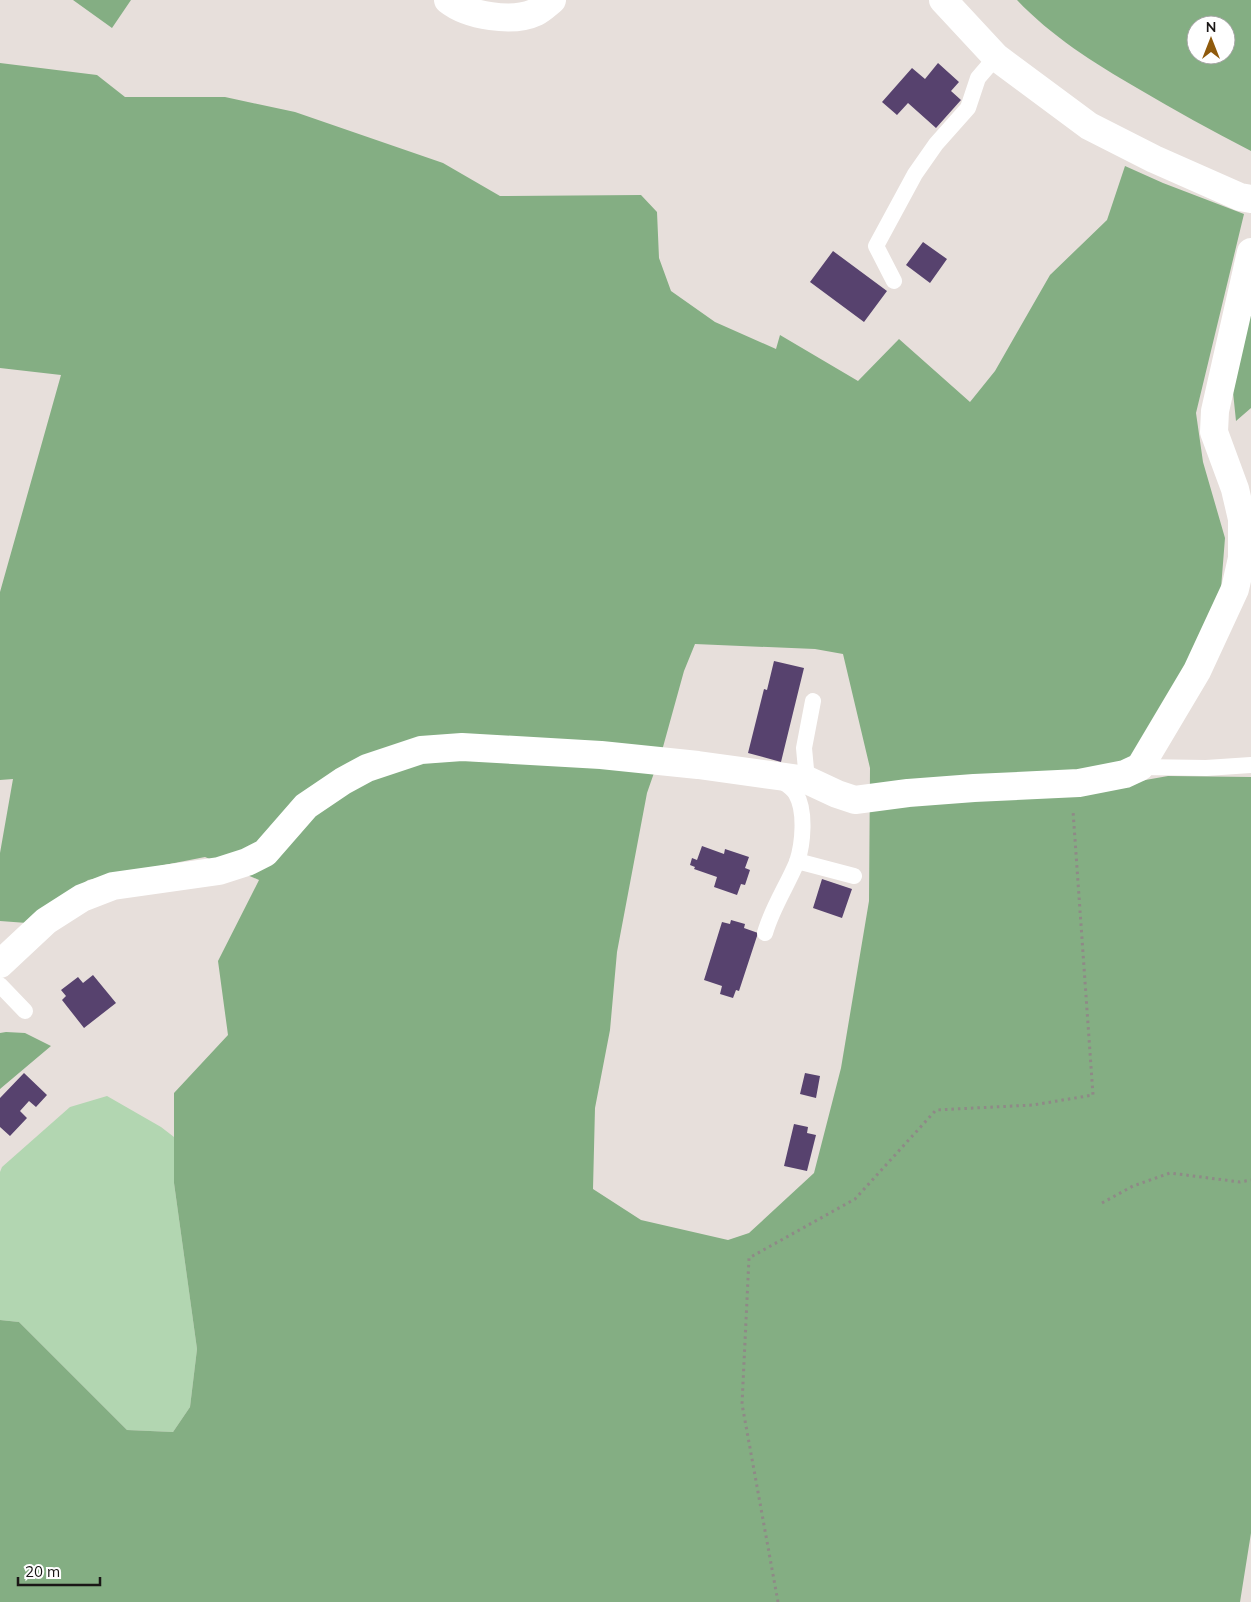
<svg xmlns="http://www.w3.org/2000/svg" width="1251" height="1602" font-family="Mulish,sans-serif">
<rect width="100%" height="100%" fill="#e7dfdb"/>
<path fill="#b2d6b1" d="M107 1096 161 1127 174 1137V1183L197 1349 190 1407 173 1432 127 1430 19 1322 0 1320V1172L2 1167 70 1107Z"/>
<path fill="#84ae83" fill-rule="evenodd" d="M73 0H131L112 28Z
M1017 0H1251V151C1212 131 1174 110 1137 88 1094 63 1051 36 1017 0ZM1196 25H1226V55H1196Z
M0 63 97 75 125 97H225L295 112 443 163 500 196 641 195 657 212 659 258 671 291 715 322 776 349 780 335 858 381 899 339 970 402 995 371 1050 275 1107 220 1125 166 1163 183 1244 214 1196 413 1203 462 1225 538 1220 601 1155 719 1123 784 1168 776 1251 777V1533L1240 1602H0V1320L19 1322 127 1430 173 1432 190 1407 197 1349 174 1183V1093L228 1035 218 961 259 880 205 857 88 880 27 923 0 921V853L13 779 0 780V592L61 375 0 368ZM695 644 815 649 843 654 870 768 869 901 841 1068 814 1173 749 1233 728 1240 641 1220 593 1189 595 1108 610 1030 617 952 647 793 663 747 684 671Z
M1251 310V408L1236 421 1233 392Z
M6 1032 25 1033 51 1046 0 1089V1033Z"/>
<path fill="#57426e" d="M938 63 959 82 951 91 961 100 936 128 908 103 897 115 882 102 912 68 925 79Z
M923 242 947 259 930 283 906 265Z
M833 251 887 291 864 322 810 282Z
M774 661 804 668 781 762 748 753 764 689 767 690Z
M702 846 724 854 725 849 749 857 745 868 750 870 745 885 741 884 737 895 714 887 717 877 694 869 695 867 690 865 692 858 697 860Z
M822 879 852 889 842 918 813 908Z
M731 920 745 924 744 928 758 933 739 991 736 990 733 998 720 994 722 986 704 980 722 922 730 924Z
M93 975 116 1003 84 1028 62 1000 66 996 61 990 78 977 83 983Z
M24 1073 47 1095 36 1107 29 1101 20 1111 27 1118 10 1136 0 1127V1098Z
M805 1073 820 1076 816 1098 800 1094Z
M794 1124 808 1127 807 1133 816 1135 807 1171 784 1166Z"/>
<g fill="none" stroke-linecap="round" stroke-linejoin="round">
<path stroke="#8f8987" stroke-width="3" stroke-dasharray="2.5 4" stroke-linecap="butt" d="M1102 1203 1133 1186 1170 1173 1240 1182 1251 1180
M778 1602 742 1404 749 1258 855 1199 936 1110 1033 1105 1093 1095 1073 811"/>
<path stroke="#fff" stroke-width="16" d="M894 281 876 246 915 174 936 144 968 108 978 78 996 57
M1140 767 1206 768 1251 765
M807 780 804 748 813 701
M797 861 854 876
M765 933C772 908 787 886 797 862 803 844 806 811 796 794 793 788 784 783 779 779
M0 985 25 1011"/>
<path stroke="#fff" stroke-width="28" d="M448 0C468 16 513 23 536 12 542 9 547 4 552 0
M943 0 996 57 1089 126 1154 159 1240 197 1251 199
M0 964 46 921 82 898 113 886 219 871 247 862 265 853 306 806 343 781 367 768 421 750 462 747 601 755 698 765 807 780 837 794 855 800 908 793 974 788 1079 783 1125 774 1140 767 1197 671 1235 589 1242 558V519L1235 489 1214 432 1215 411 1251 252"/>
</g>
<g transform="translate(1211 40)"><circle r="24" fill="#ffffff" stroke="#a3a2a2"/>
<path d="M0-4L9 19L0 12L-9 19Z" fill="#8f5a0c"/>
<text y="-8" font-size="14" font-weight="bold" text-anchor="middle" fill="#1a1716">N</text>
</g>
<path d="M18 1577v8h82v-8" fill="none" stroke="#1a1716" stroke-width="2.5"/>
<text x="25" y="1577" font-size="15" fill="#1a1716" stroke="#ffffff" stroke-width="4" paint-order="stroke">20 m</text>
</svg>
